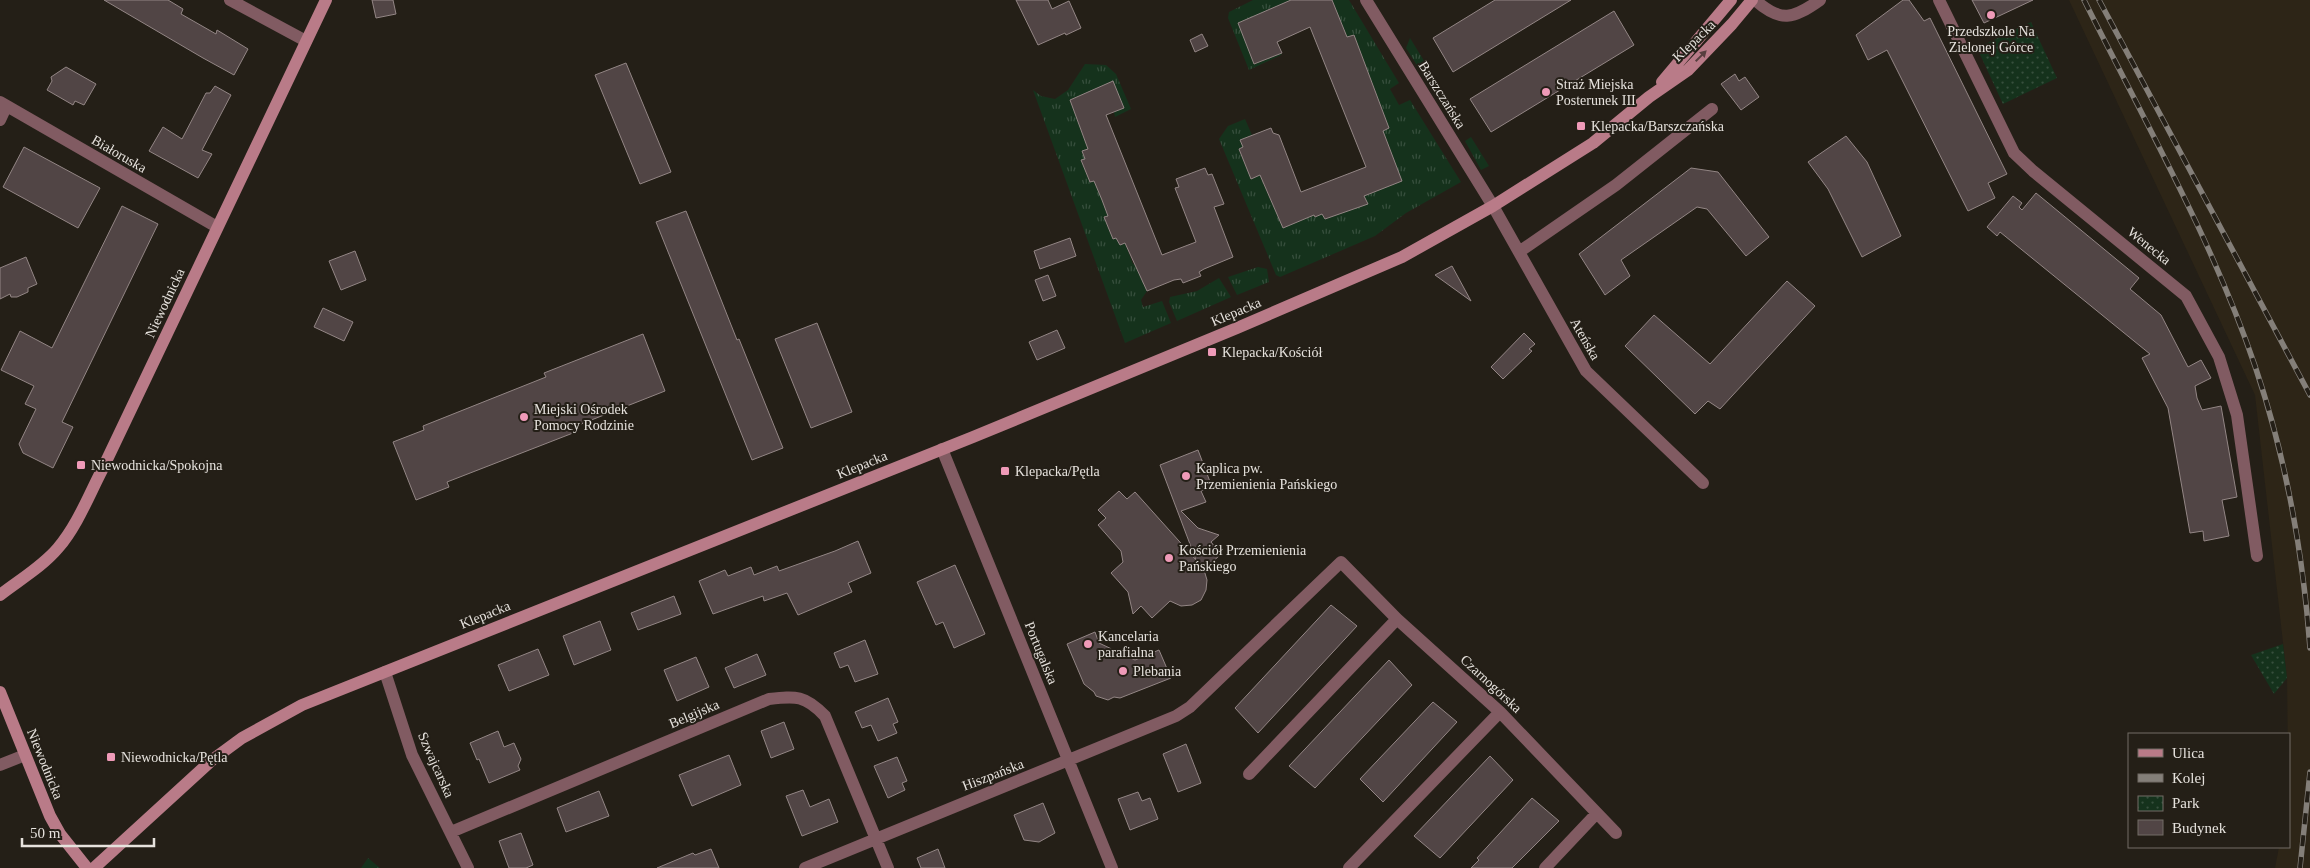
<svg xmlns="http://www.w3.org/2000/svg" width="2310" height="868" font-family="'Times New Roman',serif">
<defs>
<pattern id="grass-tufts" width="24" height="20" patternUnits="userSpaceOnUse" patternTransform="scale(1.25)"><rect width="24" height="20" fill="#15321c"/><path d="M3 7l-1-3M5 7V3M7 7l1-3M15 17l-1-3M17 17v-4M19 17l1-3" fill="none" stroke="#374f3d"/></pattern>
<pattern id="park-dots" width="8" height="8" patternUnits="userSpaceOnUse" patternTransform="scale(1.25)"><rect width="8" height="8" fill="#15321c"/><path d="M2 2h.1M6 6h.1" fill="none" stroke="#374f3d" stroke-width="1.8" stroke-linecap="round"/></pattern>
</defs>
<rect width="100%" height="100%" fill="#241f17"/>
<path fill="#2d2517" d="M2069 0H2310V868H2275L2279 847H2289L2287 678 2255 395Z"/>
<path fill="url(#grass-tufts)" d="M1253 0H1291L1267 10 1249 52 1254 64 1282 53 1281 55 1249 70 1228 18 1229 12Z
M1332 0H1349L1399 83 1390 89 1399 105 1410 100 1461 182 1406 213 1375 236 1280 277 1276 275 1219 139 1228 126 1245 119 1252 135 1241 140 1243 147 1239 150 1251 179 1260 175 1270 199H1272L1283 228 1314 215 1315 217 1322 214 1325 219 1367 204 1364 196 1377 191 1391 151 1383 131 1389 128 1354 35 1347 37Z
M1410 38 1458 116 1451 120 1406 48Z
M1085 64 1106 65 1116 74 1131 109 1115 117 1114 112 1124 108 1113 81 1070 100 1088 149 1082 151 1085 159 1081 161 1090 182 1094 181 1110 206 1105 208 1108 216 1104 217 1113 239 1116 238 1120 245 1125 243 1133 264H1135L1147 291 1141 300 1143 307 1162 301 1171 323 1125 343 1033 90 1041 96 1055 99 1068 90Z
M1471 137 1489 166 1481 170 1465 141Z
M1258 267 1267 269 1269 282 1237 295 1228 277Z
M1219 278 1231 297 1177 321 1169 302 1170 297 1197 291Z
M368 858 380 868H361Z"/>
<path fill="url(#park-dots)" d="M2031 22 2057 78 2003 104 1977 48Z
M2283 644 2287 678 2274 694 2251 655Z"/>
<path fill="#514545" stroke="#938685" d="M104 0H168L183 9 181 14 216 34 217 30 248 49 234 75 203 58Z
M372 0H393L396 14 376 18Z
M1016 0H1048L1052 9 1069 1 1081 28 1066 35 1065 33 1038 45Z
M1291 0H1332L1347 37 1354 35 1389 128 1383 131 1402 181 1364 196 1368 204 1325 219 1322 214 1315 217 1314 215 1283 228 1260 175 1251 179 1239 149 1243 147 1240 140 1271 128 1273 133 1279 135 1301 192 1366 167 1310 27 1277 42 1282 53 1254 64 1238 23Z
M1495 0H1571L1453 72 1433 38Z
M1903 0H1909L1924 21 1930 18 2007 174 1988 183 1995 198 1968 211 1887 50 1868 60 1856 35Z
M1972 0H2033L1984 23Z
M1614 11 1634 45 1491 132 1470 99Z
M1202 34 1208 46 1195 52 1190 40Z
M626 63 671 172 640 184 595 75Z
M66 67 96 84 84 105 75 101 73 105 47 90 52 81 51 77Z
M1735 74 1739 81 1745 77 1759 97 1741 110 1721 84Z
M1113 81 1124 108 1106 115 1162 255 1196 242 1175 188 1179 187 1176 179 1205 168 1208 175 1212 174 1224 204 1214 207 1233 257 1204 269 1199 272 1201 276 1183 283 1181 279 1174 280 1147 291 1125 243 1120 245 1116 238 1113 239 1104 217 1108 216 1102 200 1094 181 1090 182 1081 160 1085 159 1082 151 1088 149 1070 100Z
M215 86 231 95 202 150 212 154 198 178 149 151 163 127 182 139 206 93H210Z
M1846 136 1867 162 1901 236 1862 257 1828 189 1808 162Z
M24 147 100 188 78 228 3 187Z
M1691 168 1718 172 1769 237 1746 256 1707 209 1697 207 1621 260 1630 276 1605 295 1579 254Z
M2036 193 2139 278 2130 289 2161 315 2188 367 2201 360 2211 378 2195 386 2197 398 2202 410 2221 406 2237 497 2222 500 2229 536 2204 541 2203 531 2190 533 2168 408 2142 358 2150 354 2000 232 1997 236 1987 227 2013 196 2022 203 2019 207 2022 210Z
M122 206 158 224 62 422 73 427 53 468 23 453 19 444 36 409 25 404 34 386 1 370 20 331 52 348Z
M686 211 737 340 739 339 783 448 752 460 656 222Z
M1070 238 1076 256 1040 269 1034 251Z
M355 251 366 280 341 290 329 261Z
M26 257 37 284 28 288V292L17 297H11L10 294 0 299V268Z
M1452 266 1471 301 1435 275Z
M1048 275 1056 296 1043 301 1035 280Z
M1787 281 1815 306 1720 409 1708 401 1695 414 1625 346 1654 315 1710 364Z
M323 308 353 322 344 341 314 327Z
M817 323 852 412 811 428 775 339Z
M1057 330 1065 348 1037 360 1029 342Z
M1524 333 1535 344 1529 349 1532 351 1503 379 1491 367Z
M643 334 665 391 571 428 573 433 447 482 449 487 416 500 393 442 424 430 423 426 546 377 544 373Z
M1198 450 1212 487 1201 491 1206 502 1181 511 1198 528 1219 535 1211 542 1221 554 1204 570 1207 580 1206 590 1201 600 1192 605 1181 606 1170 601 1152 618 1141 606 1133 614 1128 592 1111 573 1123 562 1121 551 1098 525 1106 518 1098 510 1119 491 1127 499 1135 492 1196 560 1160 465Z
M858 541 871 573 848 583 852 592 798 615 787 593 764 601 763 596 713 614 699 581 725 570 728 576 751 567 754 575 777 566 779 571 835 551Z
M955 565 985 634 954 648 943 622 936 625 917 582Z
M674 596 681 614 638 630 631 613Z
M1331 605 1357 626 1258 733 1235 708Z
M600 621 611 650 574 665 563 636Z
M1095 632 1099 643 1135 660 1159 650 1171 678 1120 698 1114 697 1108 700 1096 696 1094 692 1084 684 1067 644Z
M865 640 878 674 855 682 848 665 840 668 834 653Z
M538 649 549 675 509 691 498 665Z
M757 654 766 675 734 688 725 668Z
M696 657 709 687 677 701 664 670Z
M1389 660 1412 685 1315 788 1289 766Z
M888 698 898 722 893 724 897 733 878 741 871 725 862 728 855 712Z
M1433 702 1457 722 1383 802 1360 779Z
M784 722 794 749 771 758 761 731Z
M498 731 504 747 514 743 521 759 518 766 520 770 489 783 479 759 477 760 470 743Z
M1186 744 1201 783 1178 792 1163 754Z
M729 755 741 785 692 806 679 775Z
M1490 756 1513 780 1440 858 1414 836Z
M897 757 907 781 902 783 905 790 888 798 874 766Z
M803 790 810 807 829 799 838 822 802 836 786 796Z
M599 791 609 816 566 832 557 808Z
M1138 792 1142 801 1150 798 1158 819 1130 830 1118 799Z
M1532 798 1559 821 1512 868H1471L1479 860 1477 858Z
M1043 803 1055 833 1039 842 1024 840 1014 815Z
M521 833 533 865 526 868H509L499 841Z
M711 849 719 868H657L693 853 695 855Z
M938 849 945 868H921L917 858Z"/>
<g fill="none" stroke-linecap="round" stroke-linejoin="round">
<path stroke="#815b62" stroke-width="12" d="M230 0 306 41
M1366 0 1493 206 1586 371 1703 483
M1755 0C1781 23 1793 19 1820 0
M1939 0 2014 153 2033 171 2186 296 2219 357 2237 415 2257 556
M0 102 217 227
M0 120 6 107
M1519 252 1616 185 1712 109
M942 449 1112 868
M385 672 412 755 468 868
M0 765 25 755
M1249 774 1397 619
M451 832 769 699C796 696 805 695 825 716L888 868
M805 868 1176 716 1190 707 1341 562 1397 619 1500 712 1616 833
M1349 868 1500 712
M1545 868 1597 813"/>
<path stroke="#b97b88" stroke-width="12" d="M1662 82 1731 0
M0 595C19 580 42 567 58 548 77 526 89 495 102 470L326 0
M0 692 50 816 60 834 87 868
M94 868 212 760 242 738 302 705 973 437 1237 328 1402 257 1493 206 1593 143 1649 97 1688 70 1732 24 1752 0"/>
<g stroke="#847f79" stroke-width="5.5">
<path id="rail" d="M2084 0C2144 120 2212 239 2255 366 2286 458 2303 552 2310 648
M2099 0 2310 395
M2300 868 2310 772"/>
</g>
<use href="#rail" stroke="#241f17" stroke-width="4" stroke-dasharray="11" stroke-linecap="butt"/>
</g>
<defs><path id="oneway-solid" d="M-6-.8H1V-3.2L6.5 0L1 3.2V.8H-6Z" transform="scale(1.25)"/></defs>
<use fill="#583f3f" href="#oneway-solid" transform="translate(1701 56) rotate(-45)"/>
<g fill="#ef9ab8" stroke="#241f17" stroke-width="2">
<circle cx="1991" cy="15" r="5"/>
<circle cx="1546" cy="92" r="5"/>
<rect x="1576" y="121" width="10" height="10" rx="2.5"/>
<rect x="1207" y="347" width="10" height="10" rx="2.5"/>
<circle cx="524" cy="417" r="5"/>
<rect x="76" y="460" width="10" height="10" rx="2.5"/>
<rect x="1000" y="466" width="10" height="10" rx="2.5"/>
<circle cx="1186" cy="476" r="5"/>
<circle cx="1169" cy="558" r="5"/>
<circle cx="1088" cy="644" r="5"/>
<circle cx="1123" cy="671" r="5"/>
<rect x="106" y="752" width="10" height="10" rx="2.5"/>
</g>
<g text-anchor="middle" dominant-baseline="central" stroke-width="4" stroke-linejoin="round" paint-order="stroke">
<g font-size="14" fill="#e6e2dd" stroke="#241f17" text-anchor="start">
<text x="1991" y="31" text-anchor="middle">Przedszkole Na<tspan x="1991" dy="16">Zielonej Górce</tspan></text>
<text x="1556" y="84">Straż Miejska<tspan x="1556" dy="16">Posterunek III</tspan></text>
<text x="1591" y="126">Klepacka/Barszczańska</text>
<text x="1222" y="352">Klepacka/Kościół</text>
<text x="534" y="409">Miejski Ośrodek<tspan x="534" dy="16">Pomocy Rodzinie</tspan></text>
<text x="91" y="465">Niewodnicka/Spokojna</text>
<text x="1196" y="468">Kaplica pw.<tspan x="1196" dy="16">Przemienienia Pańskiego</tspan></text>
<text x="1015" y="471">Klepacka/Pętla</text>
<text x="1179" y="550">Kościół Przemienienia<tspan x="1179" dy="16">Pańskiego</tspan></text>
<text x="1098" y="636">Kancelaria<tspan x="1098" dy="16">parafialna</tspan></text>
<text x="1133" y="671">Plebania</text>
<text x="121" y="757">Niewodnicka/Pętla</text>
</g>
<g font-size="14" fill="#e6e2dd" stroke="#241f17">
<text transform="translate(1694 41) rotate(-44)">Klepacka</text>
<text transform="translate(1442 95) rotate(58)">Barszczańska</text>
<text transform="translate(119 154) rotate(30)">Białoruska</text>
<text transform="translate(2149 246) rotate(39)">Wenecka</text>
<text transform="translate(165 303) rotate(-65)">Niewodnicka</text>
<text transform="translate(1236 312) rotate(-23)">Klepacka</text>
<text transform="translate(1585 339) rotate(60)">Ateńska</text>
<text transform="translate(862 465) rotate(-22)">Klepacka</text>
<text transform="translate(485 615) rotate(-22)">Klepacka</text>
<text transform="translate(1041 653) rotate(68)">Portugalska</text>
<text transform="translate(1491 684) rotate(43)">Czarnogórska</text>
<text transform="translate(694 714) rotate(-23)">Belgijska</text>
<text transform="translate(45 764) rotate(68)">Niewodnicka</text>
<text transform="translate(436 765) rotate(66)">Szwajcarska</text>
<text transform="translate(993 775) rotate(-21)">Hiszpańska</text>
</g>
</g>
<rect x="2128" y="733" width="162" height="115" fill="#241f17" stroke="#726d66"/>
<rect x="2138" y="749" width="25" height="8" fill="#b97b88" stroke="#726d66"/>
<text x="2172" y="758" font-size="15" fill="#e6e2dd">Ulica</text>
<rect x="2138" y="774" width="25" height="8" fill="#847f79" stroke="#726d66"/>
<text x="2172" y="783" font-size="15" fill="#e6e2dd">Kolej</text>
<rect x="2138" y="796" width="25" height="15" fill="url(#park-dots)" stroke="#726d66"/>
<text x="2172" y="808" font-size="15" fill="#e6e2dd">Park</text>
<rect x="2138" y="820" width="25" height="15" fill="#514545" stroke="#726d66"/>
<text x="2172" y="833" font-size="15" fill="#e6e2dd">Budynek</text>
<path d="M22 838v8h132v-8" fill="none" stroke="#e6e2dd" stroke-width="2.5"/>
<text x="30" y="838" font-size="15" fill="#e6e2dd" stroke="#241f17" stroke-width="4" paint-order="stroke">50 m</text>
</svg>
